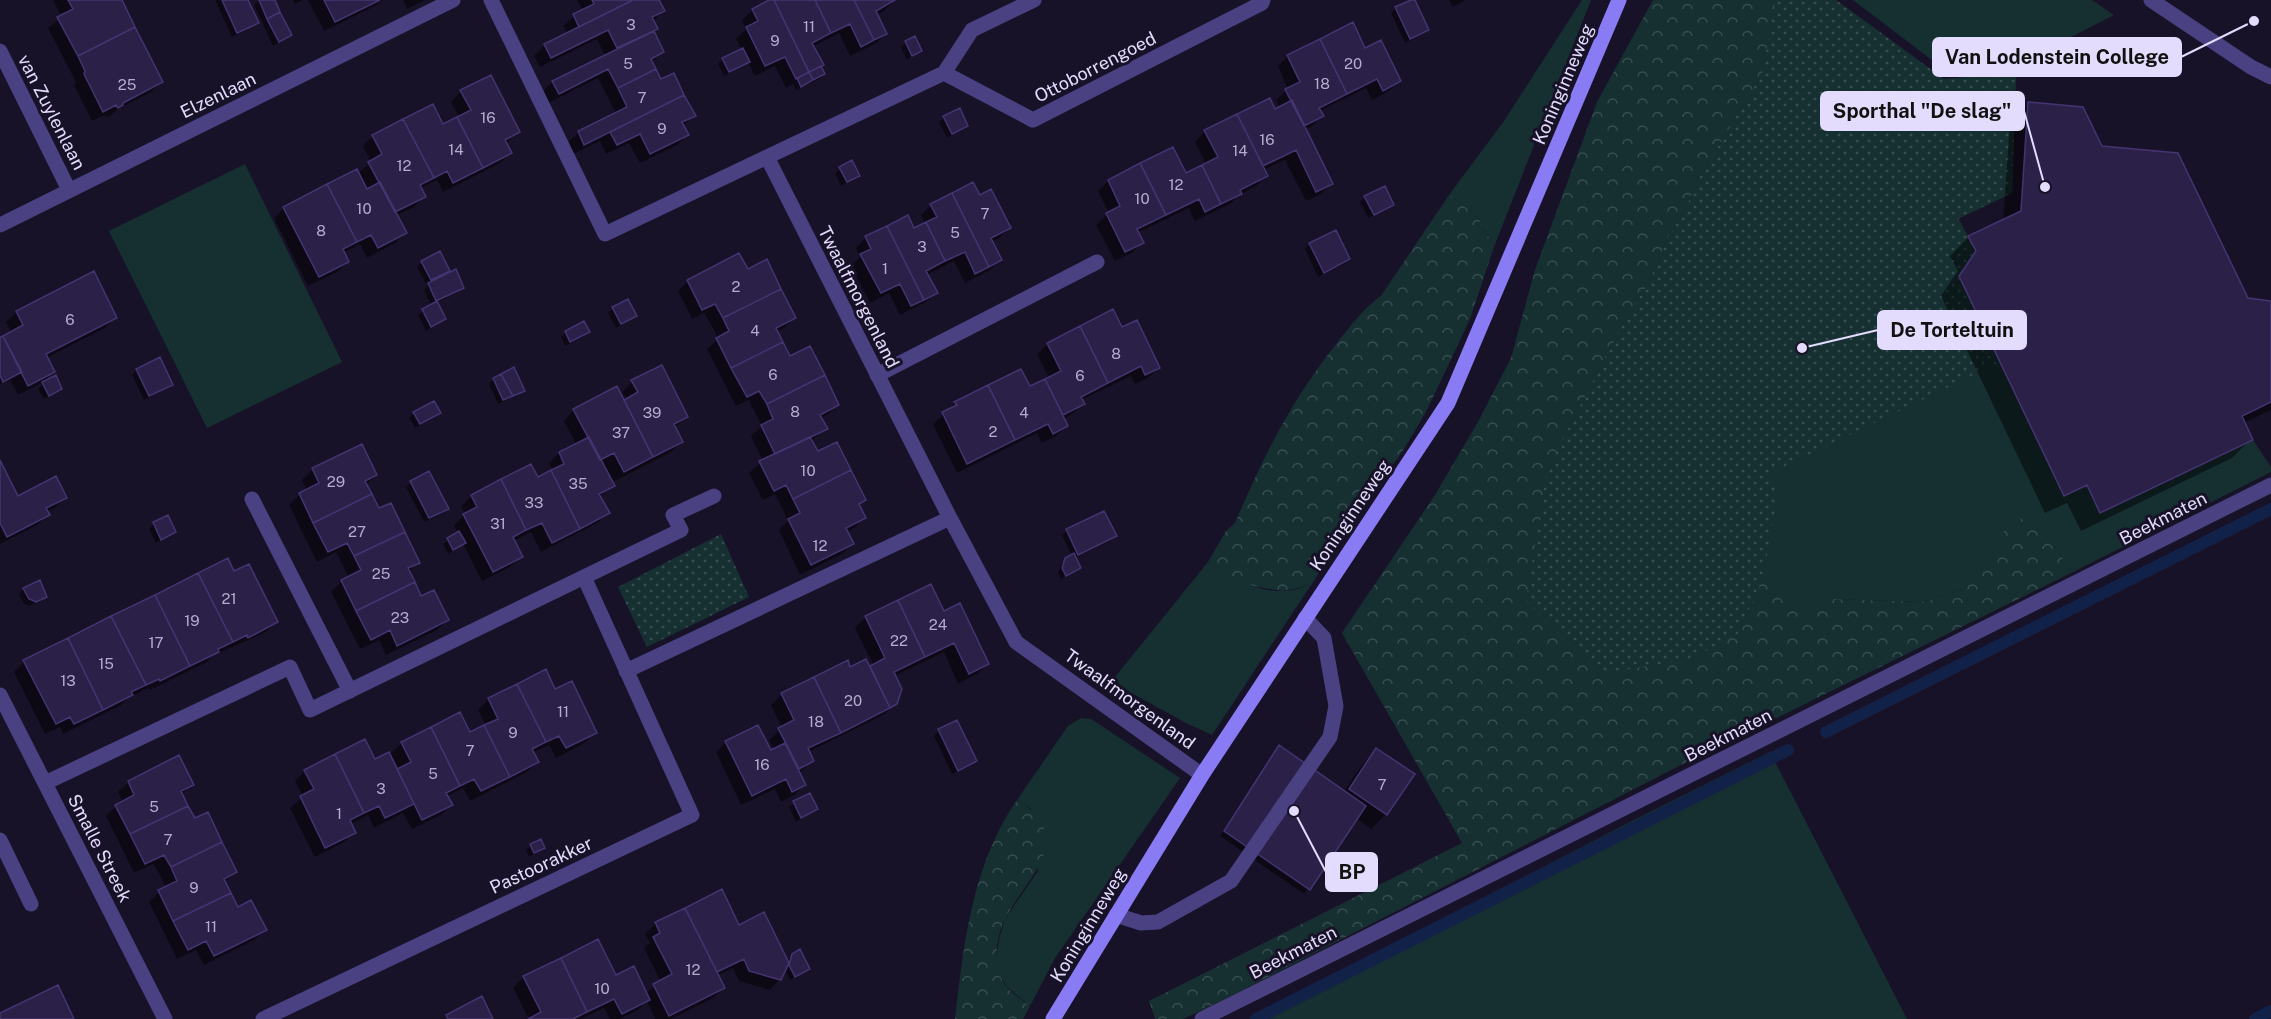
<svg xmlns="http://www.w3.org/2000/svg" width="2271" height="1019" font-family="'Public Sans',sans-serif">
<defs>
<pattern id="forest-crowns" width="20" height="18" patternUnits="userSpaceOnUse" patternTransform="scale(1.5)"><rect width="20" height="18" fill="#163032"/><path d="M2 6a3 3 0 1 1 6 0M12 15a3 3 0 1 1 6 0" fill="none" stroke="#384d51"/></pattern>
<pattern id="park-dots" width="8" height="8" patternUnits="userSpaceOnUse" patternTransform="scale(1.5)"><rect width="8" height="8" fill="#163032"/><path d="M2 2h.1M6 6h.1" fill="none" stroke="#384d51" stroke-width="1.8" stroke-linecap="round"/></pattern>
</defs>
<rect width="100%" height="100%" fill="#181228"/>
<path fill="#163032" d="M1582 0H1591L1494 247 1476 214 1449 195 1504 121Z
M1773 0H1836L1944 79 2016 73 2012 193 1958 218 1976 251 1959 276 2064 495 2087 485 2101 513 2253 440 2271 467V472L2073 572 2048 538 2039 523 1964 589 1923 602 1832 599 1804 609 1763 578 1737 635 1687 206 1699 178 1729 131 1775 4Z
M1853 0H2092L2114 15 2026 60 1945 70Z
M245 164 342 362 207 428 109 231Z
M1208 562C1230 577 1255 592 1283 591 1292 591 1303 587 1311 585L1212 735 1186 723 1121 687 1115 677Z
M1081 718 1091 719 1180 778 1055 958 1030 1006 1007 987 999 973 996 960 999 939 1005 919 1038 871 1031 809 1017 800 1068 726Z
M1770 752 1907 1019H1249L1632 821Z"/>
<path fill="url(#forest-crowns)" d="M1653 0H1773L1775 4 1763 74 1699 178 1687 206 1667 239 1649 282 1737 635 1763 578 1804 608 1832 599 1923 602 1964 589 1972 580 2009 524 2024 517 2039 522 2048 538 2073 572 1673 769 1227 998 1183 1019H1155L1149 1001 1462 843 1342 633 1435 495 1478 422 1511 358 1535 270 1597 102Z
M1449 195 1476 214 1494 247 1470 319 1426 412 1402 452 1364 504 1311 585 1283 591 1258 587 1234 581 1208 562 1226 531 1235 523C1263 457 1292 399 1337 343 1351 325 1363 309 1381 296Z
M1017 800C1079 839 1026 878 1005 919 995 939 993 966 1005 985 1011 993 1022 1000 1030 1006L1023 1019H955C964 943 972 865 1017 800Z"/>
<path fill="url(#park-dots)" d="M1773 0H1836L1944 79 2016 73 2012 193 1958 219 1976 251 1959 276 2000 362 1769 474 1778 492 1763 578 1737 635 1690 659 1600 674 1526 601 1547 470 1618 333 1649 282 1667 239 1687 206 1699 178 1762 74 1775 4Z
M721 534 749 597 647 647 618 587Z"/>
<path fill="#0007" d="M53 0H120L162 82 151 92 118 109 111 115 107 117 105 115 92 121 74 85 76 82 48 28 62 17Z
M215 0H246L257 22 252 27 232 37Z
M260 0H273L290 35 273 46 254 5Z
M293 0H303L295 4Z
M308 0H382L377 5 324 31Z
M403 0H425L407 9Z
M577 0H658L663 11 653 21 656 28 653 32 662 52 651 63 660 81 673 75 694 115 683 126 687 135 677 145 640 163 629 143 606 154 600 141 573 154 568 142 579 132 616 114 598 78 548 103 542 92 552 82 605 56 597 39 540 67 534 56 545 45 568 34 563 26 574 16 583 11Z
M773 0H894V1L884 11 876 15 886 34 875 44 850 56 839 33 812 47 824 74 819 79 796 90 793 84 786 88 775 66 755 76 748 62 724 76 718 64 723 59 742 50 736 39 746 29 742 20 753 10Z
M1449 0H1466L1453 7Z
M1396 8 1427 29 1422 34 1405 43 1391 13Z
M906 42 920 51 907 60 901 47Z
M1365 50 1399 81 1389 91 1372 100 1366 88 1320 111 1322 116 1312 126 1304 130 1331 184 1321 194 1306 201 1285 160 1263 170 1266 176 1256 186 1239 195 1230 204 1195 221 1189 208 1137 233 1142 242 1132 253 1115 261 1096 225 1109 213 1098 191 1108 181 1173 149 1185 175 1206 164 1195 142 1205 131 1280 108 1276 100 1288 89 1278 66 1288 56Z
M461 91 518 132 506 143 511 153 500 163 443 192 437 180 420 188 424 197 414 207 397 215 405 233 395 243 367 258 360 244 343 253 348 262 337 272 308 286 274 218 284 208 357 174 371 162 363 146 373 136 442 126 459 117 451 102Z
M2029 104 2101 148 2247 300 2271 302V410L2244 423 2251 439 2232 458 2081 531 2067 503 2045 513 1941 296 1958 271 1950 256 1969 237 2003 221 2010 123Z
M944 118 966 126 947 138 939 122Z
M852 162 858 176 841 186 835 173Z
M980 197 1009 228 999 238 991 242 1000 260 990 270 965 283 954 261 927 275 936 292 926 302 900 315 889 293 870 303 851 266 860 257 856 248 866 237 914 230 925 224 921 215 931 205Z
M1365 197 1392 204 1387 209 1368 218 1360 202Z
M1335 232 1349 259 1344 264 1318 277 1305 249 1310 244Z
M422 262 448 270 440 278 462 288 457 293 436 303 444 319 426 331 418 315 431 306 424 290 431 282 426 284 417 267Z
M747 271 794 318 784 328 776 332 790 358 838 405 827 415 821 418 826 429 811 441 817 453 864 500 858 506 864 518 854 528 846 532 852 544 842 554 800 575 779 530 788 521 783 510 775 494 763 500 749 473 763 461 751 436 762 426 749 400 736 406 707 349 718 339 713 328 704 313 692 319 678 291 688 281Z
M613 308 635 316 616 328 608 313Z
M17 312 115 318 105 328 46 358 53 372 43 382 18 395 10 380 0 384V339L12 333 6 322Z
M566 332H588L583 337 565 346 561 337Z
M1048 344 1159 367 1148 378 1135 384 1131 376 1081 400 1083 404 1072 414 1063 419 1067 426 1056 436 1042 443 1037 433 957 473 933 424 955 403 1020 371 1029 388 1049 378 1037 354Z
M513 369 523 390 518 395 498 404 489 384 493 380Z
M136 370 171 385 166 389 144 400 132 375Z
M632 382 687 417 674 428 681 442 671 452 611 483 613 486 599 497 608 513 597 523 541 552 531 532 513 541 521 556 510 567 482 581 463 544 448 554 443 544 458 534 454 525 465 514 461 506 472 496 537 480 553 471 549 463 559 453 576 444 564 421 574 410 627 400 622 392Z
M43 384 60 389 44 399 38 389Z
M414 413H439L434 418 415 428 409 418Z
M361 446 376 475 366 485 378 510 418 562 408 572 421 598 447 620 437 630 386 655 379 640 360 649 331 592 342 581 349 578 336 552 317 562 289 505 300 494 307 491 302 480 312 470Z
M0 464 18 498 65 497 55 508 46 512 48 515 37 525 0 544Z
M411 482 447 509 442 514 424 522 406 487Z
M154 524 174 532 156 543 149 529Z
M1067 530 1115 536 1110 541 1074 558 1079 568 1061 579 1058 574 1061 564 1072 556 1062 535Z
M234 573 276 622 266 632 212 656 207 662 150 690 149 688 128 698 121 705 63 734 60 727 45 734 14 672 24 662Z
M930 586 943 613 988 664 977 674 958 684 944 652 894 676 896 703 885 714 808 752 812 761 799 773 804 785 794 795 781 802 775 789 741 805 716 752 726 742 770 752 774 750 769 740 782 728 771 705 782 694 849 669 869 668 874 666 855 628 865 618Z
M24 589 45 596 30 606 24 604 19 594Z
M545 671 555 691 595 732 585 743 556 758 549 745 532 753 537 762 527 772 470 801 463 788 447 796 451 805 441 815 412 829 403 813 374 828 368 815 351 824 355 832 344 842 315 857 290 808 303 797 295 781 305 771 374 761 396 771 399 769 391 753 402 743 469 734 486 726 478 710 488 700Z
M956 722 975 761 970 766 952 774 934 736 939 731Z
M1376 750 1386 814 1371 829 1356 818 1304 894 1220 836 1275 752 1343 792 1362 765Z
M178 757 192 784 181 795 194 820 235 872 224 883 237 909 265 930 254 940 204 965 196 950 177 959 149 902 159 892 166 888 161 877 153 864 134 873 106 816 116 806 123 802 118 792 129 782Z
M809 795 816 809 796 822 789 807Z
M531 845 543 848 529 857 526 850Z
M721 891 738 927 786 962 793 955 808 969 790 980 785 969 780 979 770 990 739 981 733 968 717 976 723 988 713 998 671 1019H655L647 1001 638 1010 620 1019H610L604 1008 581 1019H529L513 988 524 977 597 941 615 977 646 993 661 982 644 948 650 943 645 934 655 924Z"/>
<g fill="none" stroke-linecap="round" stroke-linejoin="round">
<path stroke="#112148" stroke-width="12" d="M1826 732 2271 509
M1256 1019 1788 750
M2255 1019 2271 1011"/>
</g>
<path fill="#2b2048" stroke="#453472" stroke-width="1.5" d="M68 0H122L135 27 78 56 57 17 73 9Z
M222 0H248L259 23 237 33Z
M259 0H275L280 12 267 19Z
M324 0H380L335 22Z
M592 0H633L579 27 573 14 594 4Z
M633 0H659L665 11 652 17 658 29 617 48 608 30 551 58 544 44Z
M769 0H774L809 72 796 79 785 57 765 66 746 27 758 21 752 9Z
M774 0H815L831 33 812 43 824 65 809 72Z
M815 0H854L874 40 861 47 850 24 831 33Z
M854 0H895L876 11 887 34 874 40Z
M1411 0H1415L1429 30 1410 39 1395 7Z
M280 12 292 35 279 42 267 19Z
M1353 22 1365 48 1381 40 1401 81 1383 91 1377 79 1347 94 1320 39Z
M135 27 163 82 123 103V105L118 108 116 105 103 112 84 74 85 71 78 56Z
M654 31 664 52 651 59 656 69 618 88 608 69 559 94 552 81Z
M915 36 922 51 912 56 905 41Z
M1320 39 1347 94 1319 108 1324 116 1304 126 1285 89 1300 82 1287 55Z
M743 48 750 62 729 72 722 58Z
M821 66 825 74 813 80 809 72Z
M656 69 661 79 674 73 684 95 584 145 578 131 627 107 618 88Z
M809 72 813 80 801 87 797 78Z
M491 75 520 132 505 140 512 153 483 168 457 117 471 110 460 90Z
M684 95 696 116 682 122 689 135 650 154 640 134 617 145 610 132Z
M1270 98 1275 109 1292 100 1333 184 1316 192 1296 150 1263 166 1237 114Z
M2028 102 2083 107 2102 146 2178 153 2248 298 2271 301V402L2242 416 2253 440 2100 513 2087 485 2064 496 1959 276 1976 251 1968 236 2021 211Z
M433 104 443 124 457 117 483 168 453 183 447 171 434 178 403 119Z
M960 108 968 126 952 134 943 116Z
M1237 114 1268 176 1240 190 1242 194 1221 204 1202 165 1218 157 1204 130Z
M403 119 434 178 420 185 426 197 395 212 368 162 382 154 372 135Z
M1173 147 1186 173 1202 165 1221 204 1205 212 1199 199 1166 215 1140 163Z
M852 160 860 176 847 182 839 167Z
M1140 163 1166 215 1137 229 1144 243 1125 252 1106 213 1120 206 1108 180Z
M357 169 367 189 380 182 407 233 378 248 371 235 357 242 327 184Z
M973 182 980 195 991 189 1011 228 991 238 1002 260 989 267 952 193Z
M327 184 357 242 343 249 349 262 319 277 283 207Z
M1385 186 1394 205 1374 215 1364 196Z
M952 193 989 267 975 274 965 252 945 261 926 222 937 217 930 204Z
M908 215 914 228 926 222 945 261 926 271 938 293 924 300 887 226Z
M887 226 924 300 911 306 900 284 881 293 860 254 871 249 865 236Z
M1336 230 1350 259 1324 273 1309 243Z
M440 251 450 271 431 280 421 261Z
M739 253 748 269 767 259 781 289 723 318 715 304 702 310 687 280Z
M456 269 464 288 436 301 428 283Z
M94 271 117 318 46 354 55 372 28 386 3 336 23 325 16 311Z
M781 289 796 318 776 328 783 342 731 368 716 338 729 331 723 318Z
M628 299 637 316 621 324 612 307Z
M437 301 446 319 431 327 422 309Z
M1113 309 1122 327 1137 320 1160 368 1145 375 1141 366 1108 383 1080 326Z
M584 321 590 332 570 342 565 331Z
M1080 326 1108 383 1081 397 1085 404 1063 415 1045 379 1061 371 1047 343Z
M3 336 22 372 3 382 0 375V337Z
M783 342 790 356 810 346 825 375 767 404 759 391 747 397 731 368Z
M160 357 173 385 149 396 136 369Z
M662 365 688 417 674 424 683 442 653 457 624 400 638 392 631 380Z
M514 367 525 391 513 396 501 374Z
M1021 369 1030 386 1045 379 1068 426 1053 434 1048 424 1015 440 988 385Z
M501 374 513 396 503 400 493 378Z
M56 375 62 389 49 396 42 382Z
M825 375 839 405 820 415 828 429 775 454 761 425 773 419 767 404Z
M988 385 1015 440 967 464 942 412 957 405 954 402Z
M617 386 653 457 624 472 614 453 600 460 573 409Z
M434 401 441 413 420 424 413 412Z
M589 437 615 486 599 494 610 513 580 529 551 470 564 464 559 452Z
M810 437 818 451 837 442 851 470 793 499 786 485 774 491 759 461Z
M362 444 377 475 365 481 372 494 313 523 299 493 319 483 312 468Z
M0 460 18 496 56 476 67 498 46 508 50 515 7 537 0 523Z
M531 464 538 477 551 470 580 529 552 543 542 523 526 530 501 479Z
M851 470 866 500 859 504 866 518 846 528 854 544 811 565 788 519 800 513 793 499Z
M429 471 449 509 429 518 410 481Z
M501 479 526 530 513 537 523 557 493 572 463 514 477 507 471 495Z
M372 494 379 508 391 503 405 532 354 556 347 543 328 552 313 523Z
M1104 511 1117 536 1078 555 1066 529Z
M168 515 176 532 161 540 153 522Z
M459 531 466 543 453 550 447 538Z
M405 532 420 563 408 568 415 582 356 611 341 580 361 570 354 556Z
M1074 553 1081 568 1066 576 1062 568 1065 558Z
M228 558 234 571 249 564 278 622 248 638 247 635 233 642 198 573Z
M198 573 233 642 218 649 219 652 190 666 155 595Z
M40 580 47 597 36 602 29 599 23 588Z
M415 582 421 596 434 590 449 620 397 646 390 630 371 640 356 611Z
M931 584 944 611 960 603 989 664 969 674 954 643 925 657 898 600Z
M155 595 190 666 160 681 159 679 146 685 111 616Z
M898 600 925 657 894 672 902 689 897 704 890 708 870 666 885 658 865 616Z
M111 616 146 685 131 692 133 695 103 710 68 638Z
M68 638 103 710 74 724 70 717 56 724 23 660Z
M866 659 890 708 841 733 814 677 848 660 850 667Z
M546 669 555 689 572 681 597 733 566 748 559 736 546 742 517 684Z
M814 677 841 733 808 748 814 761 799 769 778 728 794 720 781 693Z
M517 684 546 742 532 749 539 762 510 777 484 725 498 719 488 698Z
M460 712 470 732 484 725 510 777 481 791 474 779 460 786 431 727Z
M957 720 977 761 958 771 938 729Z
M758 725 771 750 785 743 806 785 792 792 786 779 752 796 725 741Z
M431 727 460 786 446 793 453 805 422 820 397 769 411 762 401 742Z
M365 739 375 759 389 752 414 804 385 818 379 806 364 813 335 754Z
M1279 745 1366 806 1310 890 1224 831Z
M1376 748 1415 774 1387 815 1349 789Z
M335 754 364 813 350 820 356 833 325 848 300 796 314 789 304 770Z
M179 755 194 785 181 791 188 806 130 834 115 805 134 795 128 781Z
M810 793 818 809 801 818 793 801Z
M188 806 195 818 208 812 222 842 171 867 164 855 145 864 130 834Z
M541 839 545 848 534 853 530 844Z
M222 842 237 872 224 879 231 893 173 921 158 890 177 881 171 867Z
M722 889 739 925 764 912 789 963 781 980 749 971 744 959 717 972 685 908Z
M231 893 238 907 251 900 267 930 214 956 206 941 188 950 173 921Z
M685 908 725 988 669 1016 653 984 672 974 653 937 660 933 655 922Z
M598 939 616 975 634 966 650 1000 622 1014 614 999 587 1012 561 958Z
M800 949 810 969 795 977 789 965 792 954Z
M561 958 587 1012 573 1019H528L541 1012 523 976Z
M58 985 74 1019H0V1013Z
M482 996 493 1019H448L446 1015Z"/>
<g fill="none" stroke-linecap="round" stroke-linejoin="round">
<path stroke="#4a4183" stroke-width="15" d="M0 840 31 904
M1116 915 1141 923 1158 922 1231 881 1330 737 1336 706 1324 638 1305 618"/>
<path stroke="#4a4183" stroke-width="15" d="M491 0 605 234 767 157 950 518 1016 642 1202 775
M2151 0 2251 67 2271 77
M0 51 69 190
M944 73 1033 120 1262 3 1263 0
M767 157 944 73 972 30 1034 0
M0 225 453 0
M877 375 1097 262
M252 499 350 691
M584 577 681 530 673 515 714 496
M626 671 950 518
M0 695 165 1019
M45 783 290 667 310 710 584 577 692 815 263 1019
M1202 1019 2271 485"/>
<path stroke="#897bf4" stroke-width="15" d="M1053 1019 1202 775 1448 403 1619 0"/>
</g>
<g text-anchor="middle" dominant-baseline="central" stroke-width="6" stroke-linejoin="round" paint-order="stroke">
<g font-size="15" fill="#b5adcf">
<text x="631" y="24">3</text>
<text x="809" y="26">11</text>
<text x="775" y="40">9</text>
<text x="628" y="63">5</text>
<text x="1353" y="63">20</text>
<text x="1322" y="83">18</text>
<text x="127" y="84">25</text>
<text x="642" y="97">7</text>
<text x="488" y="117">16</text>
<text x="662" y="128">9</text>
<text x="1267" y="139">16</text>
<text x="456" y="149">14</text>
<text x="1240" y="150">14</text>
<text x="404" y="165">12</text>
<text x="1176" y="184">12</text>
<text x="1142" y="198">10</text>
<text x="364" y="208">10</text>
<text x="985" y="213">7</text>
<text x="321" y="230">8</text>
<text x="955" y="232">5</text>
<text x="922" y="246">3</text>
<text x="885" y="268">1</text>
<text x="736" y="286">2</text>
<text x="70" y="319">6</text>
<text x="755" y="330">4</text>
<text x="1116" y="353">8</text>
<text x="773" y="374">6</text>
<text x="1080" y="375">6</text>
<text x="795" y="411">8</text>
<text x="652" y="412">39</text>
<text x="1024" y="412">4</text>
<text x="993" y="431">2</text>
<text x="621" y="432">37</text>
<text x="808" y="470">10</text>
<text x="336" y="481">29</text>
<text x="578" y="483">35</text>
<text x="534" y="502">33</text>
<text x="498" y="523">31</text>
<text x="357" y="531">27</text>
<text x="820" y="545">12</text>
<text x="381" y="573">25</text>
<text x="229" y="598">21</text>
<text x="400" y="617">23</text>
<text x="192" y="620">19</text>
<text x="938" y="624">24</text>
<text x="899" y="640">22</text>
<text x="156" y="642">17</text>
<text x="106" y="663">15</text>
<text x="68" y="680">13</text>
<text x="853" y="700">20</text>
<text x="563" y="711">11</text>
<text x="816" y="721">18</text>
<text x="513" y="732">9</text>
<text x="470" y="750">7</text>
<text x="762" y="764">16</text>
<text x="433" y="773">5</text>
<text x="1382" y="784">7</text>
<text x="381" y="788">3</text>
<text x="154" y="806">5</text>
<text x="339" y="813">1</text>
<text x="168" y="839">7</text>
<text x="194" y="887">9</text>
<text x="211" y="926">11</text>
<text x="693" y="969">12</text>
<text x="602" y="988">10</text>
</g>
<g font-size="18" fill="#e3dcfc" stroke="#181228">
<text transform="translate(1095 67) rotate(-27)">Ottoborrengoed</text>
<text transform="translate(1563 84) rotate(-67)">Koninginneweg</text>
<text transform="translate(218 95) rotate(-26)">Elzenlaan</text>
<text transform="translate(52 112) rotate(63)">van Zuylenlaan</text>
<text transform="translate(859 297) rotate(63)">Twaalfmorgenland</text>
<text transform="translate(1350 515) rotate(-56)">Koninginneweg</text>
<text transform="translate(2163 518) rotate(-27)">Beekmaten</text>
<text transform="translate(1130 699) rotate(36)">Twaalfmorgenland</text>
<text transform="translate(1728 735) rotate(-27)">Beekmaten</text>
<text transform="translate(100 848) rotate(63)">Smalle Streek</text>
<text transform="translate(541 865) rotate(-25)">Pastoorakker</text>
<text transform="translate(1088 925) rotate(-59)">Koninginneweg</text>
<text transform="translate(1293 952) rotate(-27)">Beekmaten</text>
</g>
</g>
<path fill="none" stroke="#e3dcfc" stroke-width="2" d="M2254 21L2181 57M2045 187L2024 111M1802 348L1878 330M1294 811L1326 872"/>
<g fill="#e3dcfc" stroke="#181228" stroke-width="2">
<circle cx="2254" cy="21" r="6"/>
<circle cx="2045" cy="187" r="6"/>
<circle cx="1802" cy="348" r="6"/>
<circle cx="1294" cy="811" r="6"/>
</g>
<g fill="#e3dcfc" stroke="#e3dcfc" stroke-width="2">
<rect x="1933" y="38" width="248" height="38" rx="6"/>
<rect x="1821" y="92" width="203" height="38" rx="6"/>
<rect x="1878" y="311" width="148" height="38" rx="6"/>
<rect x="1326" y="853" width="51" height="38" rx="6"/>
</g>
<g font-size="20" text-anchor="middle" font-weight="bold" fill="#111">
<text x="2057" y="64">Van Lodenstein College</text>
<text x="1922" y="118">Sporthal "De slag"</text>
<text x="1952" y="337">De Torteltuin</text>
<text x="1352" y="879">BP</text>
</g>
</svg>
